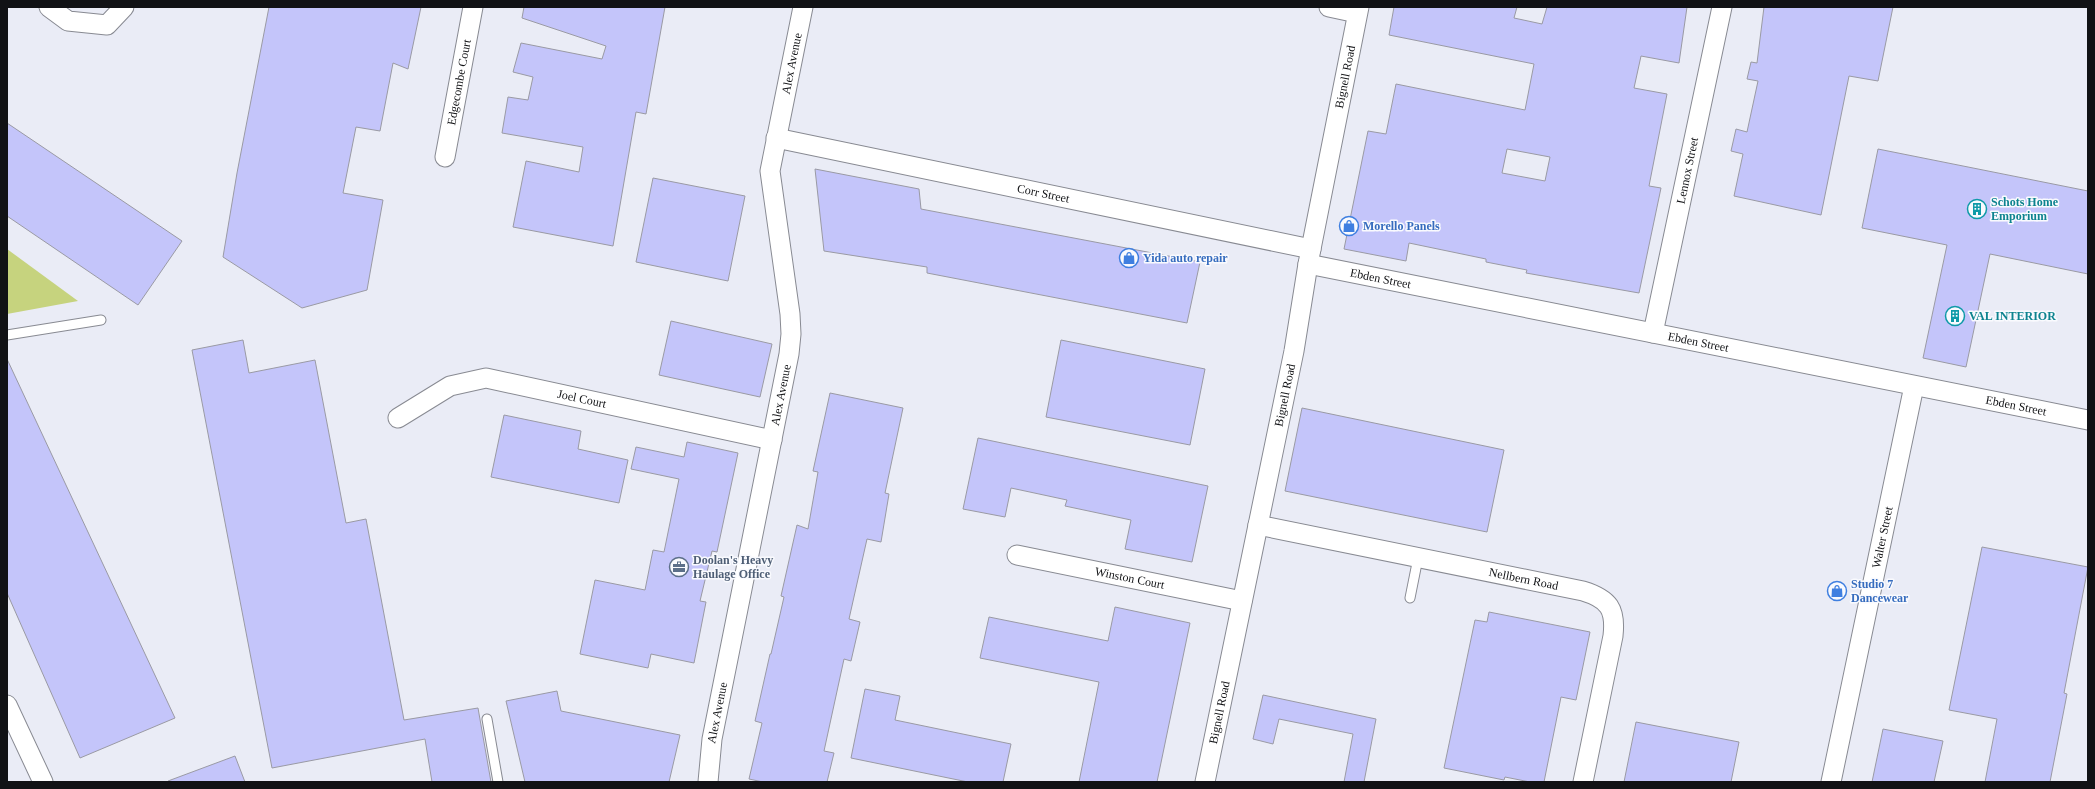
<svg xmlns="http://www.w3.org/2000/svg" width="2095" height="789" font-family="Georgia,serif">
<rect width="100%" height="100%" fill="#eaecf6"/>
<path fill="#c6d37e" d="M7 249 78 301 7 314Z"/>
<path fill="#c4c5fa" stroke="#9a9aa4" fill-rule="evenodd" d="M269 7H421L408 69 393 63 380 131 356 127 343 193 383 200 367 290 302 308 223 257 237 173Z
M524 7H665L646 114 636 112 613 246 513 227 526 161 579 172 583 147 502 133 508 97 528 100 533 77 513 72 521 43 602 59 606 46 522 18Z
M1394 7H1517L1514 18 1542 24 1547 7H1687L1679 63 1641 56 1634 88 1667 94 1649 186 1661 188 1639 293 1526 273 1527 270 1486 262V259L1409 243 1406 261 1344 249 1368 131 1386 134 1396 84 1525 110 1534 64 1389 35ZM1507 149 1550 157 1545 181 1502 173Z
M1764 7H1893L1878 81 1849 76 1821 215 1734 196 1743 154 1731 151 1736 129 1747 132 1758 81 1747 79 1751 62 1757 63Z
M7 123 182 241 138 305 7 216Z
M1878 149 2088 191V274L1990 254 1966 367 1923 358 1947 245 1862 228Z
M815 169 919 189 921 209 1200 262 1187 323 927 273V267L824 251Z
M653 178 745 196 728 281 636 262Z
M671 321 772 344 760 397 659 375Z
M243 340 249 373 315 360 346 523 366 519 404 720 478 708 491 782H432L425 739 272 768 192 350Z
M1061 340 1205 369 1190 445 1046 417Z
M7 359 175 718 80 758 7 593Z
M830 393 903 408 885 493 889 494 881 542 867 539 849 619 860 622 851 661 844 659 824 751 834 753 827 782H763L749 779 762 723 755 721 770 654H771L784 597 781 596 797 525 808 529 818 472 813 471Z
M1302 408 1504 450 1487 532 1285 491Z
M504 415 581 431 578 449 628 460 619 503 491 477Z
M978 438 1208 486 1192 562 1125 549 1131 520 1065 506 1067 500 1011 488 1005 517 963 509Z
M687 442 738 453 717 552 712 551 700 601 706 602 694 663 651 654 648 668 580 654 595 580 645 590 653 550 664 552 679 479 631 469 636 447 684 457Z
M1982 547 2088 567 2064 693 2067 694 2050 782H1985L1997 719 1949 710Z
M1115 607 1190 623 1157 782H1079L1099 682 980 658 989 617 1108 641Z
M1489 612 1590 632 1576 700 1561 697 1544 782H1530L1505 777 1504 780 1444 768 1475 620 1487 622Z
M865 689 900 696 895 720 1011 744 1003 782H968L851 758Z
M557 691 561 711 680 735 669 782H525L506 701Z
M1263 695 1376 719 1364 782H1344L1353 734 1279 719 1273 744 1253 739Z
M1636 722 1739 742 1731 782H1624Z
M1883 729 1943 741 1934 782H1872Z
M235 756 245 782H168V781Z"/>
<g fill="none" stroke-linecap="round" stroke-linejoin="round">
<g stroke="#888a92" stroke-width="11">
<path id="lane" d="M7 335 101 320
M1410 598 1418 558
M487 719 498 782"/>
</g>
<g stroke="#888a92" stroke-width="21">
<g id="street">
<path d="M49 7 68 21 107 25 124 7"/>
<path d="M1329 7 1357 13"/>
<path id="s1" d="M776 138 1311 249"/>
<path id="s2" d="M445 157 473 7"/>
<path id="s3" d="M1308 264 2088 420"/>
<path id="s4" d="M1653 333 1722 7"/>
<path id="s5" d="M398 418 450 386 486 378 772 440"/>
<path id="s6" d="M1258 525 1583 591C1609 599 1616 609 1613 636L1583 782"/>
<path id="s7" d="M1017 555 1242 601"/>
<path d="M7 705 43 782"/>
<path id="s8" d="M708 782 712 739 789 354 791 334 790 314 770 171 803 7"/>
<path id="s9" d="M1205 782 1294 351 1308 264 1359 7"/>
<path id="s10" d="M1831 782 1914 386"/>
</g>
</g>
<use href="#lane" stroke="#fff" stroke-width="9"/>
<use href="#street" stroke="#fff" stroke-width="19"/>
</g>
<defs>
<g id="building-ring" transform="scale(1)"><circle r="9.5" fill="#f9fafe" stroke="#0f9aa8" stroke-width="1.5"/><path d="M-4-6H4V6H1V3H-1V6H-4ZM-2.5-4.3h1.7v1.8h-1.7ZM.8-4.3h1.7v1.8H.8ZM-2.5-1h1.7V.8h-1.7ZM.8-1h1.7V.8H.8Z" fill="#0f9aa8"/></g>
<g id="shop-ring" transform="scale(1)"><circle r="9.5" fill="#f9fafe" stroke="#3f7fe0" stroke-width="1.5"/><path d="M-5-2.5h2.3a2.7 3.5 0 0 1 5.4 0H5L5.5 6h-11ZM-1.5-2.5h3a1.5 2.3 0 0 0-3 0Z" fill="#3f7fe0"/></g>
<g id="office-ring" transform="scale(1)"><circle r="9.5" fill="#f9fafe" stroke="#5c6f8a" stroke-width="1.5"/><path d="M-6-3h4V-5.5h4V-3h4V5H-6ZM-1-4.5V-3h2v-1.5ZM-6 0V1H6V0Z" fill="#5c6f8a"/></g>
</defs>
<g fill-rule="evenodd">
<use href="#building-ring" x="1977" y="209"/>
<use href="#shop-ring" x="1349" y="226"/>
<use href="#shop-ring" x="1129" y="258"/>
<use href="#building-ring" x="1955" y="316"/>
<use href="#office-ring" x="679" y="567"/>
<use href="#shop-ring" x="1837" y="591"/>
</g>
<g text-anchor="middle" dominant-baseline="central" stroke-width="3" stroke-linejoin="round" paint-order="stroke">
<g font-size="12" fill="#111215" stroke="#f9fafe">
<text stroke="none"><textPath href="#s8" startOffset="730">Alex Avenue</textPath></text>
<text stroke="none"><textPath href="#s9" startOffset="719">Bignell Road</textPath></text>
<text stroke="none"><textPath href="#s2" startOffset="76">Edgecombe Court</textPath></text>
<text stroke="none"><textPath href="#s4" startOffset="166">Lennox Street</textPath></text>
<text stroke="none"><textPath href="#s1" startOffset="273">Corr Street</textPath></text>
<text stroke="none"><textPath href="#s3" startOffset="74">Ebden Street</textPath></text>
<text stroke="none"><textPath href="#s3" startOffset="398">Ebden Street</textPath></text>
<text stroke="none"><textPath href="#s8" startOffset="394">Alex Avenue</textPath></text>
<text stroke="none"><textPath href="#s9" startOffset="395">Bignell Road</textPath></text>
<text stroke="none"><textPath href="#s5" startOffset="196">Joel Court</textPath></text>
<text stroke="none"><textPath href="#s3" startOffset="722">Ebden Street</textPath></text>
<text stroke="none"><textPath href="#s10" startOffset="250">Walter Street</textPath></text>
<text stroke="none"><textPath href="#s7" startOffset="115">Winston Court</textPath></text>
<text stroke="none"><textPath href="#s6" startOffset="271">Nellbern Road</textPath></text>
<text stroke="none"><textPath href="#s9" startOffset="71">Bignell Road</textPath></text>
<text stroke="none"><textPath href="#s8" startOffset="70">Alex Avenue</textPath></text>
</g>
<g font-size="12" font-weight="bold" fill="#0d838f" stroke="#f9fafe" text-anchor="start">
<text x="1991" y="202">Schots Home<tspan x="1991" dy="14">Emporium</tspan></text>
<text x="1969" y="316">VAL INTERIOR</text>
</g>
<g font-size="12" font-weight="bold" fill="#366cbe" stroke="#f9fafe" text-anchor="start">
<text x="1363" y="226">Morello Panels</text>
<text x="1143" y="258">Yida auto repair</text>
<text x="1851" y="584">Studio 7<tspan x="1851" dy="14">Dancewear</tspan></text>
</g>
<g font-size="12" font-weight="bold" fill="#4e5e75" stroke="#f9fafe" text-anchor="start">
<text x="693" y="560">Doolan's Heavy<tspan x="693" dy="14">Haulage Office</tspan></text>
</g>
</g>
<rect width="2095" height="789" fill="none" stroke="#111215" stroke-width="16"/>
</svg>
